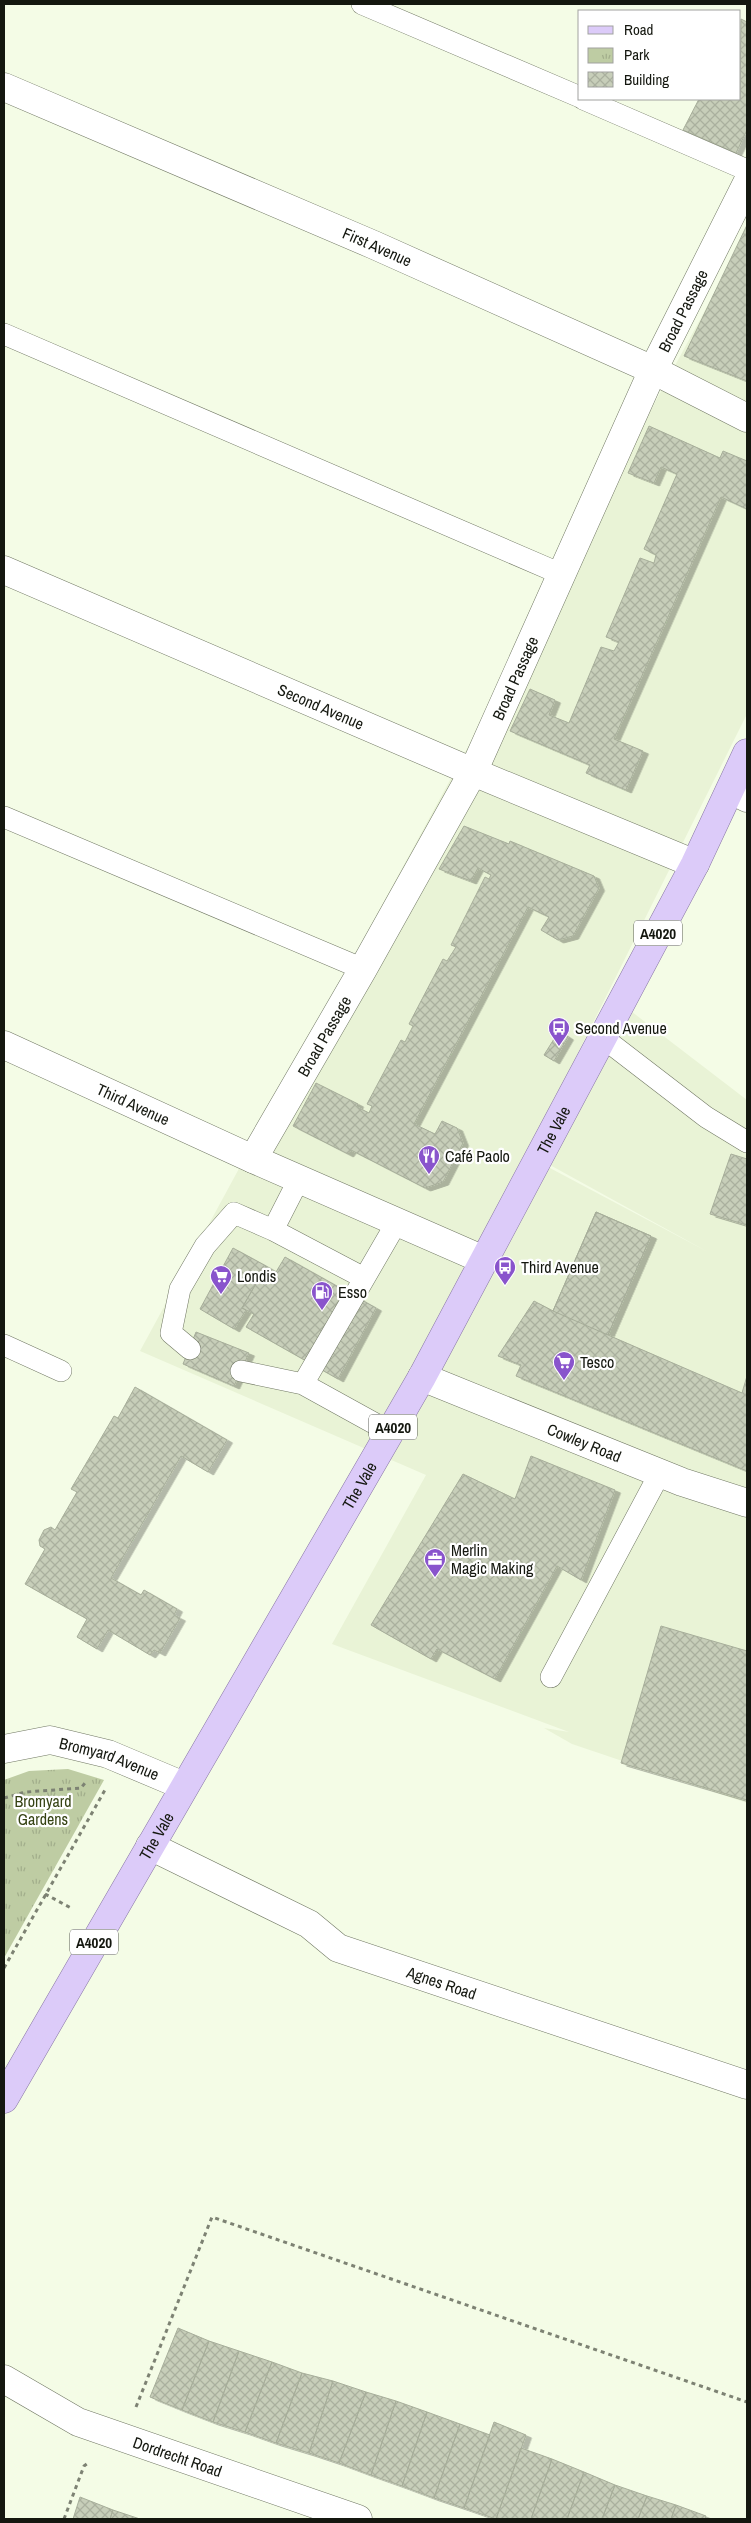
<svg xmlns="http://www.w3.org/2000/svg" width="751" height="2523" font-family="'Archivo Narrow',sans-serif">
<defs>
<pattern id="park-tufts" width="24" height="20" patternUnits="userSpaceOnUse" patternTransform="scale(1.25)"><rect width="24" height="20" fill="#becca3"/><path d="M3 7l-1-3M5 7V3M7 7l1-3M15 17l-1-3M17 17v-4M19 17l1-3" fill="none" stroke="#a2ae8b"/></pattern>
<pattern id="building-cross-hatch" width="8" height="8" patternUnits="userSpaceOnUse" patternTransform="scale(1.25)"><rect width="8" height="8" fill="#c7ceb9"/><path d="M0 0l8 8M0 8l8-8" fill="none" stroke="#aab09e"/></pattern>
<filter id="shadow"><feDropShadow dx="5.5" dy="3" stdDeviation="0" flood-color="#0004"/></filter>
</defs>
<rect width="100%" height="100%" fill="#f4fce6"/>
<path fill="#e9f3d6" d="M747 233V714L528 1153 533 1159 708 1252 539 1159 623 1005 747 1100V1803L572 1744 544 1728 569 1732 332 1644 426 1475 140 1351Z"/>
<path fill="url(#park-tufts)" d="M68 1769 104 1780 4 1958V1780L29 1771Z"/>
<path fill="url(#building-cross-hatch)" stroke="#a7ae9a" filter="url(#shadow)" d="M741 19 747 22V130L736 153 683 130 699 99H740Z
M747 225V381L684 356Z
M649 426 720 458 723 451 747 461V509L721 497 614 739 643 751 626 790 586 773 590 765 510 731 530 689 555 700 549 715 569 723 601 647 614 651 619 642 606 637 640 558 654 563 656 555 644 549 677 474 661 467 654 483 628 473Z
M464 826 509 844 510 841 594 876 599 888 573 936 558 940 541 930 549 917 528 907 414 1124 435 1134 442 1121 457 1128 463 1143 443 1182 425 1188 351 1150 348 1154 293 1126 316 1083 358 1104 357 1107 369 1113 372 1106 367 1104 401 1040 405 1042 413 1026 409 1024 443 959 447 961 456 947 451 945 485 877 489 879 491 875 478 868 471 881 439 869Z
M559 1031 568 1037 554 1061 544 1055Z
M731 1154 747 1159V1225L710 1214Z
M596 1212 651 1236 608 1335 742 1393 747 1376V1471L516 1376 521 1365 498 1356 534 1301 553 1311Z
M596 1212 651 1236 608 1335 553 1311Z
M233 1248 266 1266 242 1308 246 1310 234 1329 200 1309Z
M285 1257 376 1308 338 1379 246 1327 254 1314 242 1308 266 1266 276 1272Z
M196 1332 249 1353 234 1386 183 1364Z
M135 1387 227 1440 208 1472 181 1456 111 1578 141 1595 144 1590 177 1609 174 1615 180 1618 160 1653 154 1650 150 1655 108 1630 97 1649 77 1637 87 1619 25 1584 45 1549 40 1546 39 1540 44 1530 51 1527 55 1530 77 1492 71 1489 114 1416 118 1418Z
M531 1456 615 1490 581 1580 557 1566 495 1679 437 1649 431 1659 371 1625 463 1474 515 1499Z
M661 1626 747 1651V1800L621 1763Z
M178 2328 209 2341 182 2410 150 2397Z
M209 2341 239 2351 213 2422 182 2410Z
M239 2351 272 2362 245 2432 213 2422Z
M272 2362 302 2373 276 2443 245 2432Z
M302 2373 333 2381 309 2453 276 2443Z
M333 2381 366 2392 339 2463 309 2453Z
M366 2392 396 2401 371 2475 339 2463Z
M396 2401 427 2412 402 2486 371 2475Z
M427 2412 460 2424 434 2498 402 2486Z
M494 2422 526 2435 496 2519 464 2508Z
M460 2424 490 2435 464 2508 434 2498Z
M521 2448 552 2459 531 2519H496Z
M552 2459 584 2472 567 2519H531Z
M584 2472 615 2485 602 2519H567Z
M615 2485 647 2496 638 2519H602Z
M647 2496 676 2505 671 2519H638Z
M80 2497 113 2510 110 2519H73Z
M676 2505 706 2516 705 2519H671Z
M113 2510 140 2519H110Z"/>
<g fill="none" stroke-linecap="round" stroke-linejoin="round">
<g stroke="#717864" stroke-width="22">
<path id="service" d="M362 4 580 97
M583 99 747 170
M4 334 561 574
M4 817 363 969
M602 1037 706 1117 747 1142
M299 1179 273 1230 364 1278
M4 1345 61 1371
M190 1349 171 1333 180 1289 205 1246 234 1213 273 1230
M241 1371 303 1384
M390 1432 303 1384 397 1222
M551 1677 660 1473"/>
</g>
<g stroke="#717864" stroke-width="29">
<g id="minor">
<path id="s1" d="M4 87 374 245 653 370 747 418"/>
<path id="s2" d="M4 570 473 772 695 864"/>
<path d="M731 790 747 798"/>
<path id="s3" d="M4 1045 253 1159 484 1260"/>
<path id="s4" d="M253 1159 363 969 473 772 653 370 747 183"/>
<path id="s5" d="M422 1377 682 1482 747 1503"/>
<path id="s6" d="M4 1749 50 1740 108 1754 184 1786"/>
<path id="s7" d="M150 1846 309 1924 338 1948 747 2085"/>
<path id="s8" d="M4 2379 78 2422 358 2519"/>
</g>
</g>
<g stroke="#8775a4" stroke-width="29">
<g id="primary">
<path id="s9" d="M4 2099 422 1377 695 864 747 753"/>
</g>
</g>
<path stroke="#7d8273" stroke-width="3" stroke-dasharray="4 4" stroke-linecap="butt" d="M4 1798 26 1792 81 1788 85 1783
M45 1894 71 1908
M4 1968 105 1790
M136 2407 212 2217 747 2402
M64 2519 84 2466 88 2463"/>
<use href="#service" stroke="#fff" stroke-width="21"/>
<use href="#minor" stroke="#fff" stroke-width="28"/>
<use href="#primary" stroke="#dccbf9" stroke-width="28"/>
</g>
<defs>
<g id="bus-pin" transform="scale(1.125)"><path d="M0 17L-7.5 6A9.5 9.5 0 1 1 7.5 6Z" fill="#8954cc" stroke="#fff"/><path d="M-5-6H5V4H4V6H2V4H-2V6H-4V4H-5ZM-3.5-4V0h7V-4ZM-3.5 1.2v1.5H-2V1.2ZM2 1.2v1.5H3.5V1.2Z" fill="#fff"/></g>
<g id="restaurant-pin" transform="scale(1.125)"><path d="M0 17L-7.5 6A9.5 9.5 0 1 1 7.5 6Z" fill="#8954cc" stroke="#fff"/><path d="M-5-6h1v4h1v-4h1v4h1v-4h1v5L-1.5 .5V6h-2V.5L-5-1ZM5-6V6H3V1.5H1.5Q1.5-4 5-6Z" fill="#fff"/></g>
<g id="supermarket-pin" transform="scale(1.125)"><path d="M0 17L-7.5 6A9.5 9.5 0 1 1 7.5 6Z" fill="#8954cc" stroke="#fff"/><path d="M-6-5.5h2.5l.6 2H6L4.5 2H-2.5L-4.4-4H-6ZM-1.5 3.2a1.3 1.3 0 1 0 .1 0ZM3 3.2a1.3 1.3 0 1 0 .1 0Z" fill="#fff"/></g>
<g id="fuel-pin" transform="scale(1.125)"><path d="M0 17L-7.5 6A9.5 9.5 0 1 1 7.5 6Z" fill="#8954cc" stroke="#fff"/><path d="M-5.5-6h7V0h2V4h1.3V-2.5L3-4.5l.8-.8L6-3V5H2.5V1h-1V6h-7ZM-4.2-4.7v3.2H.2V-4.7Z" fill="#fff"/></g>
<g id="office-pin" transform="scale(1.125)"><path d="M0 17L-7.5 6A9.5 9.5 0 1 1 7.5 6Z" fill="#8954cc" stroke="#fff"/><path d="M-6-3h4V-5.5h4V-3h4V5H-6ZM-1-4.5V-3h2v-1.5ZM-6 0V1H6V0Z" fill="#fff"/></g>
</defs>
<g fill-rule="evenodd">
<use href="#bus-pin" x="559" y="1028"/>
<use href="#restaurant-pin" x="429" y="1156"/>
<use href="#bus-pin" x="505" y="1267"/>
<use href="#supermarket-pin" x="221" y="1276"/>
<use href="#fuel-pin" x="322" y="1292"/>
<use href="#supermarket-pin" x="564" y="1362"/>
<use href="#office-pin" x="435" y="1559"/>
</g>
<g text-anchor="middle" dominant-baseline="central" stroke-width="4.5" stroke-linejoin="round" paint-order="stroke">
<g fill="#fff" stroke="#5a5d57" stroke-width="1">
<rect x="634" y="920.5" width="48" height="25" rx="4"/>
<rect x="369" y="1414.5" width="48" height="25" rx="4"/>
<rect x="70" y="1929.5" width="48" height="25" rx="4"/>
</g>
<g font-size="15" font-weight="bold" fill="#14170f">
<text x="658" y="933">A4020</text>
<text x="393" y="1427">A4020</text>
<text x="94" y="1942">A4020</text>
</g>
<g font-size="16" fill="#14170f" stroke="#fff">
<text stroke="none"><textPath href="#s1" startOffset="406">First Avenue</textPath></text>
<text stroke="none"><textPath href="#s4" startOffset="952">Broad Passage</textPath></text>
<text stroke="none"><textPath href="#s4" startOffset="548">Broad Passage</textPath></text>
<text stroke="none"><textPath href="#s2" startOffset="345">Second Avenue</textPath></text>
<text stroke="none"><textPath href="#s4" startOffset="142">Broad Passage</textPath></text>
<text stroke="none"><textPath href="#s3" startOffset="142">Third Avenue</textPath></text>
<text stroke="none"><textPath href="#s9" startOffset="1114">The Vale</textPath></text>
<text stroke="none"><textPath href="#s5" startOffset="175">Cowley Road</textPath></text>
<text stroke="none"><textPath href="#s9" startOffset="709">The Vale</textPath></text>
<text stroke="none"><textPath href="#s6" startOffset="109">Bromyard Avenue</textPath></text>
<text stroke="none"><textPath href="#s9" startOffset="304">The Vale</textPath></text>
<text stroke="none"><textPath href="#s7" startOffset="324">Agnes Road</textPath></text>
<text stroke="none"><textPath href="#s8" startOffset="191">Dordrecht Road</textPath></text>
</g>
<g font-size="16" fill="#14170f" stroke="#fff" text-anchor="start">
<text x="575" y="1028">Second Avenue</text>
<text x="445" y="1156">Café Paolo</text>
<text x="521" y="1267">Third Avenue</text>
<text x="237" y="1276">Londis</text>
<text x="338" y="1292">Esso</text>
<text x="580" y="1362">Tesco</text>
<text x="451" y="1550">Merlin<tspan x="451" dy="18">Magic Making</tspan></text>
</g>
<g font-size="16" fill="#364314" stroke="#fff">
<text x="43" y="1801">Bromyard<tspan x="43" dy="18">Gardens</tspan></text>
</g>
</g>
<rect width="751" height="2523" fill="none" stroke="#14170f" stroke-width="10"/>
<rect x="578" y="10" width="162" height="90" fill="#ffffff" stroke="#a1a29f"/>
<rect x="588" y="26" width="25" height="8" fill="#dccbf9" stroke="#a1a29f"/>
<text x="624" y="35" font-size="15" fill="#14170f">Road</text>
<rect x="588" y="48" width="25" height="15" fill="url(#park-tufts)" stroke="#a1a29f"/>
<text x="624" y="60" font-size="15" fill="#14170f">Park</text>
<rect x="588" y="72" width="25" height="15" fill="url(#building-cross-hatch)" stroke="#a1a29f"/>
<text x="624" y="85" font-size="15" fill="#14170f">Building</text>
</svg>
